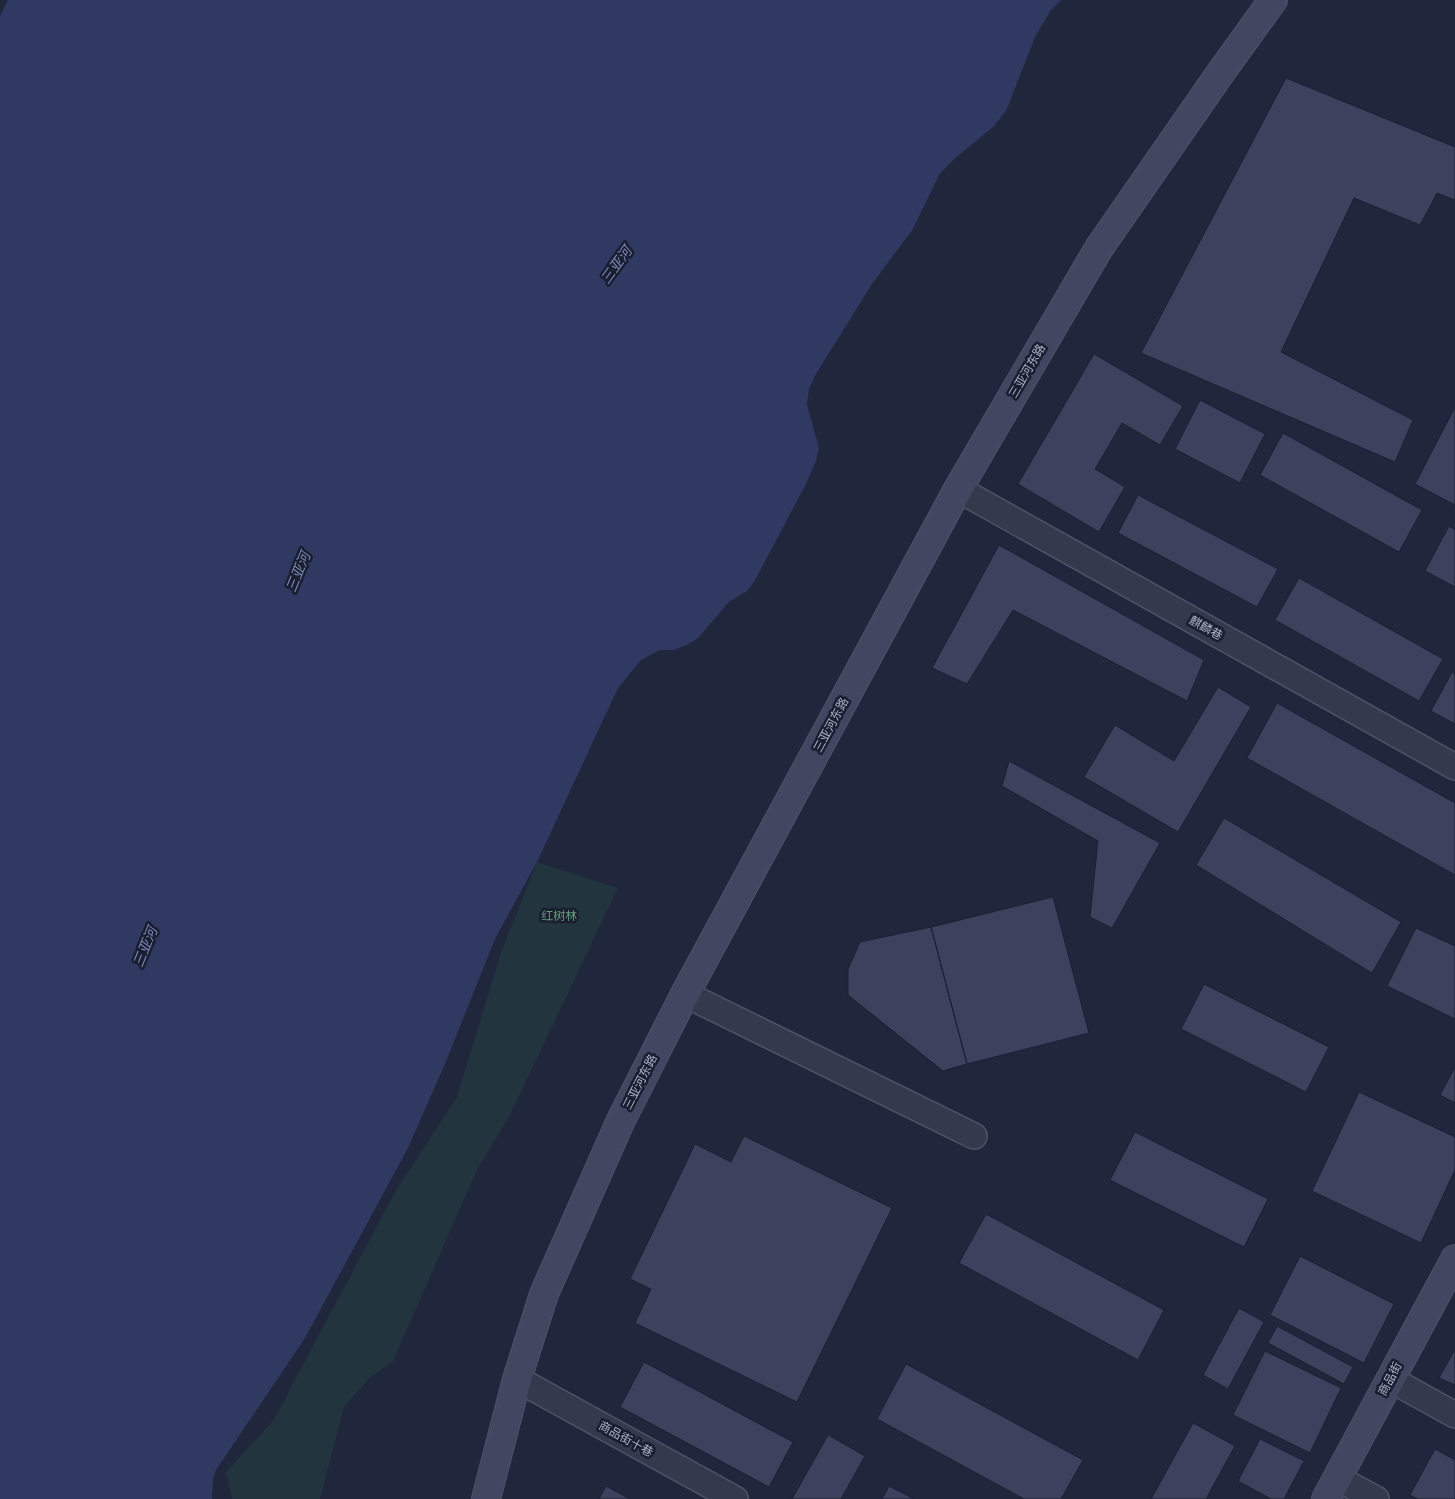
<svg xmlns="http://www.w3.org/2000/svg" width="1455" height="1499" font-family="'Roboto Condensed','Noto Sans SC',sans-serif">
<rect width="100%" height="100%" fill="#20263c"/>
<path fill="#22343d" d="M537 862 618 888 511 1113 477 1170 393 1361 369 1379 344 1407 320 1499H232L226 1472 273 1421 395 1192 457 1097 501 952Z"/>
<path fill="#2f3961" d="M8 0H1061L1051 10 1035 37 1006 111 993 127 953 160 939 175 913 229 872 284 816 374 809 389 807 404 819 448 816 461 806 484 754 582 747 591 729 602 698 638 687 645 674 650H660L641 660 618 688 537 862 495 939 445 1064 408 1148 305 1338 216 1470 213 1479 212 1499H0V16Z"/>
<path fill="#3c425d" stroke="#1c2033" d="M1286 78 1455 147V200L1437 193 1420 225 1354 198 1281 352 1413 420 1395 462 1141 353Z
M1094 354 1183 406 1160 445 1122 423 1095 469 1125 487 1099 532 1018 484Z
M1200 400 1265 434 1240 483 1175 449Z
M1455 407V505L1415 484Z
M1283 433 1422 510 1399 552 1260 475Z
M1138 495 1278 569 1257 607 1118 533Z
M1449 526 1455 530V587L1425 571Z
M999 545 1204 660 1187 701 1013 610 967 684 932 668Z
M1299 578 1443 659 1419 701 1275 620Z
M1452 672 1455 674V724L1431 711Z
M1218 687 1251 707 1178 832 1084 777 1115 725 1174 761Z
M1277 703 1455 803V875L1247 758Z
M1009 761 1160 843 1112 928 1090 917 1098 841 1002 786Z
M1224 818 1401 922 1372 973 1196 865Z
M1053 897 1089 1033 967 1064 931 927Z
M931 927 967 1064 943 1071 848 995V969L860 942Z
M1416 928 1455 946V1019L1387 986Z
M1204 984 1329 1047 1306 1092 1181 1029Z
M1455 1067V1103L1440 1095Z
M1359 1092 1455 1137V1170L1421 1243 1312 1191Z
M1135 1132 1268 1199 1244 1247 1110 1180Z
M744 1136 892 1208 797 1402 635 1323 651 1289 630 1279 695 1144 731 1162Z
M986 1214 1164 1310 1138 1360 959 1263Z
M1300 1256 1394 1304 1364 1363 1270 1315Z
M1239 1308 1264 1322 1228 1389 1203 1375Z
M1277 1326 1353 1367 1344 1384 1268 1343Z
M1455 1349V1385L1439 1378Z
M1265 1351 1341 1388 1310 1453 1233 1415Z
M644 1362 793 1442 769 1487 620 1407Z
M906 1364 1083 1460 1061 1499H1024L877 1419Z
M1193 1423 1235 1446 1206 1499H1151Z
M828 1435 865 1456 841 1499H792Z
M1260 1439 1304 1461 1284 1499H1271L1238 1481Z
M1435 1449 1455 1460V1499H1418L1410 1495Z
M606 1486 630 1499H599Z
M889 1486 914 1499H882Z"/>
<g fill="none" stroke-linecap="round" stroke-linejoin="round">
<g stroke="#4f5367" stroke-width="28">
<path id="street" d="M958 489 1455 767
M685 994 974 1136
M517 1379 735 1499
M1390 1379 1455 1415
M1337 1478 1376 1499"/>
</g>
<g stroke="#4f5367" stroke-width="30">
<path id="secondary" d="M486 1499 517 1379 544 1294 621 1120 685 994 958 489 1099 248 1219 75 1273 0
M1326 1499 1455 1259"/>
</g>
<use href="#street" stroke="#34394c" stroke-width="25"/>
<use href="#secondary" stroke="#424660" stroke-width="28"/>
</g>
<g text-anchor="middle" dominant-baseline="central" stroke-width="5" stroke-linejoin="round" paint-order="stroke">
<g font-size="12" fill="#afb3c8" stroke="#1a1e31">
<text transform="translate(1027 371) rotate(-60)">三亚河东路</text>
<text transform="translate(1206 628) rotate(29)">麒麟巷</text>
<text transform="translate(831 725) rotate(-62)">三亚河东路</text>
<text transform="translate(640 1082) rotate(-63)">三亚河东路</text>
<text transform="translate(1390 1379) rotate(-62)">商品街</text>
<text transform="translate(626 1439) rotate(29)">商品街十巷</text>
</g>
<g font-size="12" fill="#649b7d" stroke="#1a1e31">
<text x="559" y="916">红树林</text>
</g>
<g font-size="14" font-style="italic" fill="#7c89b7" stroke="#1a1e31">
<text transform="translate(616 265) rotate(-54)">三亚河</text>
<text transform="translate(298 572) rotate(-68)">三亚河</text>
<text transform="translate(145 947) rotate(-68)">三亚河</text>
</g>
</g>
</svg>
